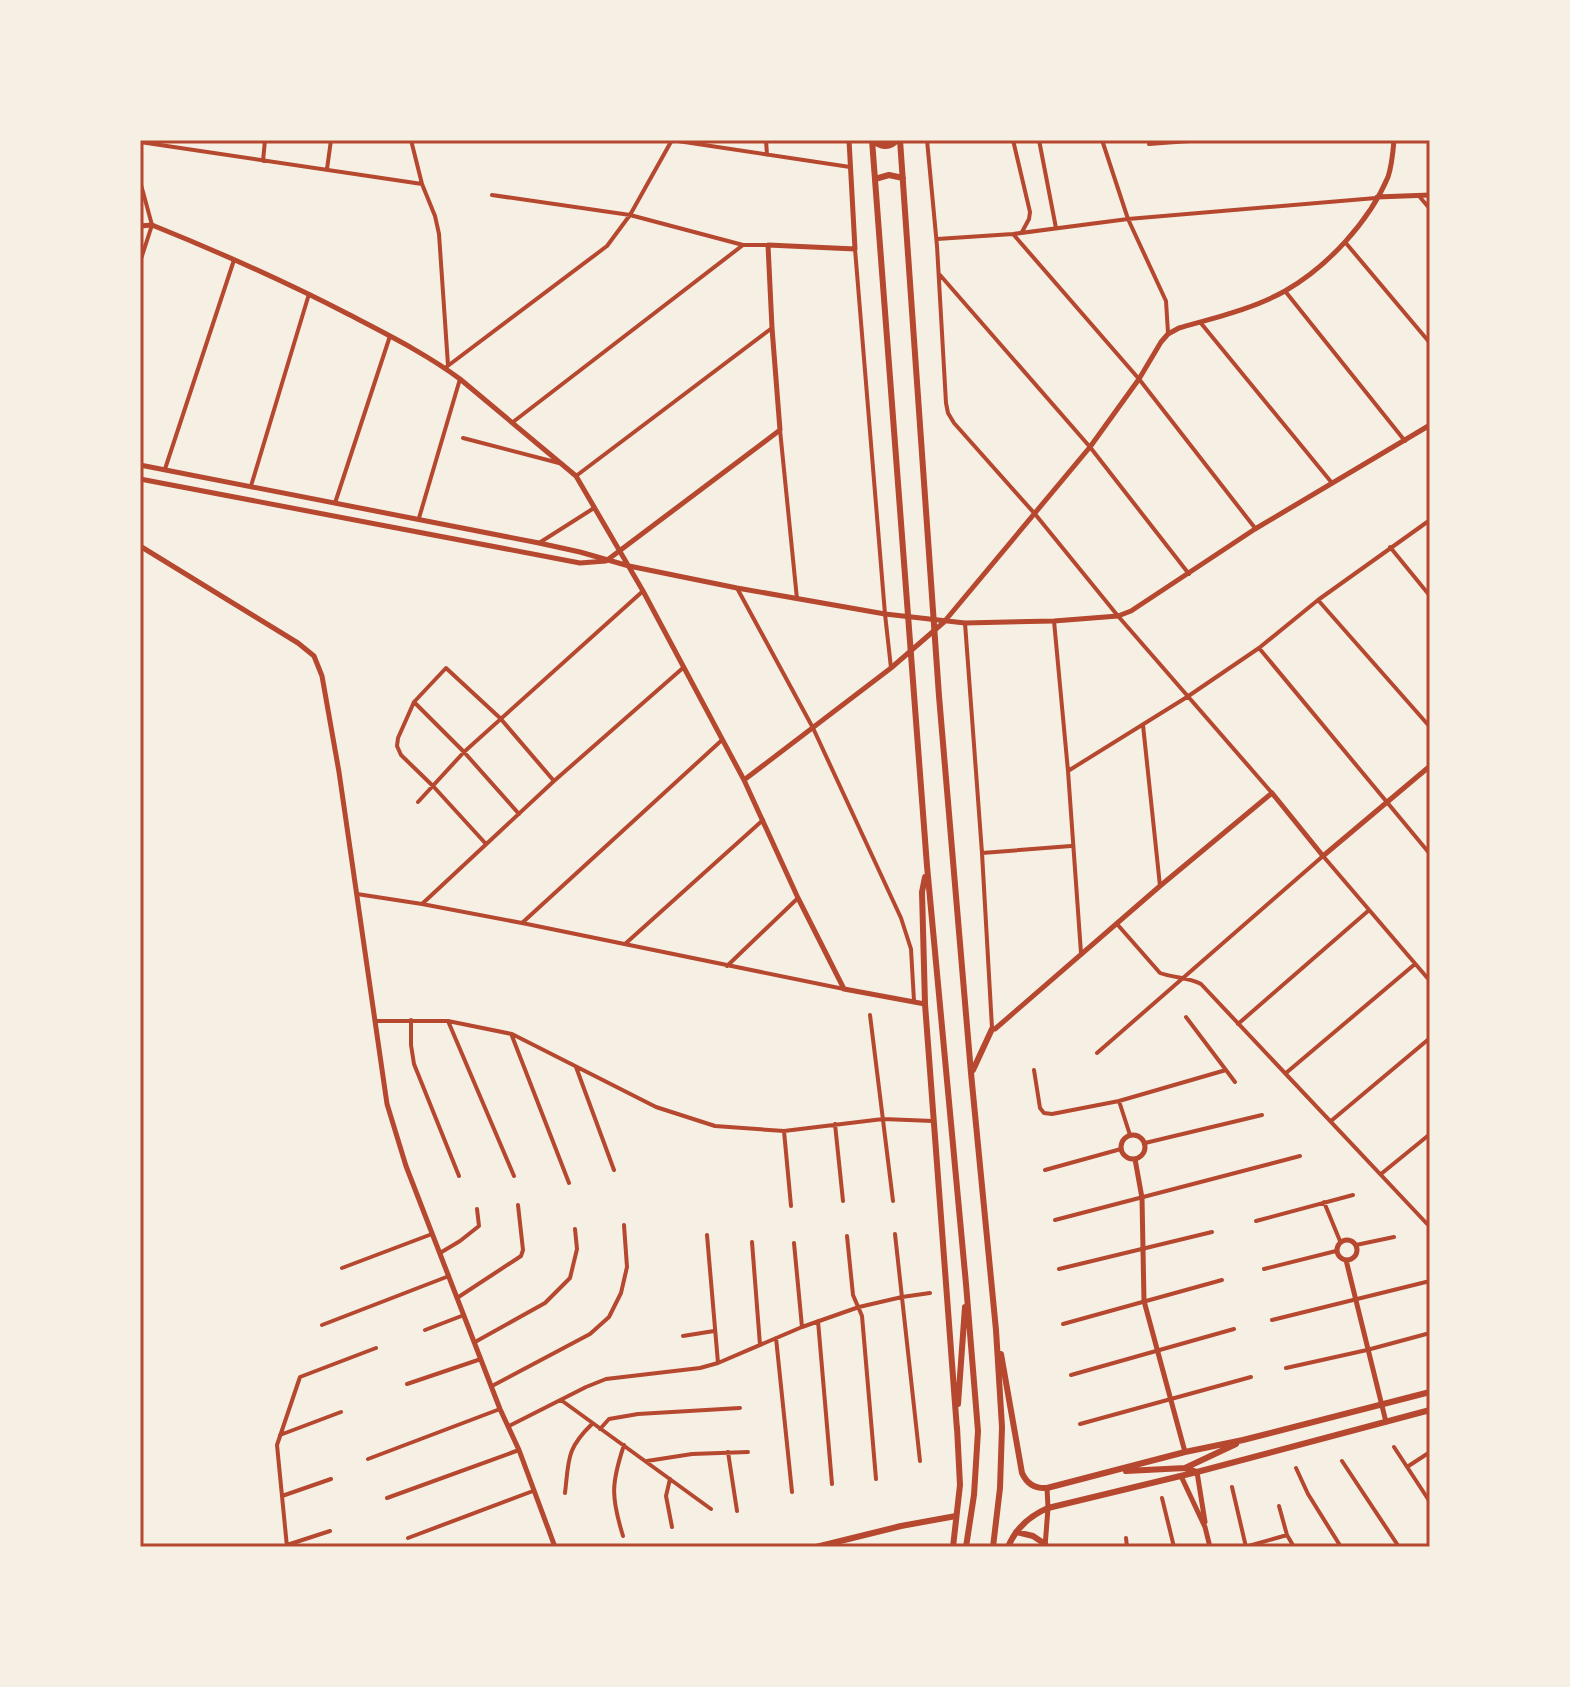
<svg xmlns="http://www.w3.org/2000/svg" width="1570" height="1687" font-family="Ubuntu,sans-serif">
<rect width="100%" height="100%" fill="#f6efe4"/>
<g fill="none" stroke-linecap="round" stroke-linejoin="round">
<path stroke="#b5482f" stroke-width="4" d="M411 140 422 184 435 216 439 234 448 365
M671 140 850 167
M766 140 767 155
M927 140 937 246 946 403 948 413 954 423 1035 514 1118 616 1272 793
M1013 140 1030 212 1029 219 1022 232
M1039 140 1056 228
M1102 140 1128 219 1166 301 1168 333
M140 142 422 184
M1149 144 1203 140
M263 161 265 140
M327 169 331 140
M140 181 152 225 140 262
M492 195 630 215 743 245H768
M1419 196 1430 209
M1013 234 1139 379 1255 528
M937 239 1013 234 1128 219 1376 198
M1345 242 1430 343
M855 249 885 614 891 668
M940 275 1090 447 1189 574
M1285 291 1405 441
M1200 322 1332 483
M445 368 607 246 630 215 672 140
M513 422 743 245
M780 430 797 599
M463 438 559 463
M165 469 234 260
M576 476 772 328
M251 486 309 294
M335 503 390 336
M419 518 460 379
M539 543 594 508
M1390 547 1430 596
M737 588 813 728 901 918 911 949 914 1001
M1318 600 1430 727
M1054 621 1068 771 1081 953
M965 623 982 853 992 1028
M1259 648 1430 854
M414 702 464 752 519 814
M1143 725 1160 886
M1068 771 1187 697 1259 648 1318 600 1430 520
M418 802 464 752 643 591
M486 844 433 786 401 755 397 746 398 738 414 702 446 668 500 718 554 781
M982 853 1071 846
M357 894 422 904 522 923 844 989
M422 904 554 781 684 667
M522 923 722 740
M1117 924 1160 973C1173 978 1189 977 1201 984L1430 1227
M625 944 763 820
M727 966 798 898
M870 1015 893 1201
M1186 1017 1235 1082
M411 1020V1045L414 1064 459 1176
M375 1021H448L512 1034 656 1107 715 1126 784 1131 883 1119 933 1121
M448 1021 514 1176
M1238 1024 1368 911
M512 1036 569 1183
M1097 1053 1323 856 1430 981
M576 1067 614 1170
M1034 1070 1040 1108 1044 1113 1052 1114 1119 1101 1226 1070
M1286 1073 1415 964
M1119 1101 1130 1135
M1331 1121 1430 1038
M835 1124 843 1201
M784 1131 791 1206
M1145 1143 1262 1115
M1045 1170 1121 1149
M1381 1174 1430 1134
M1324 1202 1340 1241
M1055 1220 1300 1156
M1256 1221 1353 1195
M895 1234 920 1461
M707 1235 718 1363
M847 1236 853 1295 862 1316 876 1479
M752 1242 760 1345
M794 1243 802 1327
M1356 1245 1394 1237
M440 1253 460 1241 479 1226 477 1209
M342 1268 432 1234
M1059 1269 1212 1232
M1264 1269 1336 1251
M457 1298 521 1256 523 1250 518 1205
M1272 1320 1430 1281
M818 1321 832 1484
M1063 1324 1222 1280
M322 1325 449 1276
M425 1330 464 1315
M683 1336 714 1331
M776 1338 792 1492
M475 1342 545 1303 570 1278 577 1249 575 1229
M1286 1368 1367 1350 1430 1333
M1071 1375 1234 1329
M407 1384 481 1359
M492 1386 590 1334 609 1317 621 1293 627 1267 624 1225
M561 1400 711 1509
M1080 1424 1251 1377
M509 1426 586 1387 606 1379 700 1368 718 1363 802 1327 859 1307 902 1297 930 1293
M600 1429 609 1419 638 1414 740 1408
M280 1435 341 1412
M1394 1447 1430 1502
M728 1452 737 1511
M368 1459 500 1409
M647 1461 692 1454 748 1452
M1342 1461 1399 1547
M1407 1467 1430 1452
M1296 1468 1308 1494 1341 1547
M670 1479 666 1496 672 1527
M1232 1487 1246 1547
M565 1493C569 1460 566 1449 592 1424
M282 1496 331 1479
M387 1498 519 1450
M1162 1498 1174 1547
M1279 1506 1287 1535 1294 1547
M623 1536C611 1497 611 1484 624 1445
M408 1538 533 1491
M1126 1538 1127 1547
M287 1545 330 1531
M287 1547 277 1445 300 1377 376 1348
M1245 1547 1287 1535"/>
<path stroke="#b5482f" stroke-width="5" d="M1377 197 1430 195
M140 226 152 225C219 252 284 281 348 314 386 334 425 353 460 379L576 476 643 591 744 780 798 898 844 989 925 1004
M140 465 539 543 580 552 629 566 737 588 885 614 965 623 1054 621 1118 616 1131 611 1255 529 1430 425
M140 479 580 563 606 561 780 430 772 328 768 245 855 249 849 140
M744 780 891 668 944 622 1090 447 1139 379 1161 342 1168 334 1179 328C1214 318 1253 309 1285 291 1327 267 1369 222 1388 177 1392 165 1393 152 1394 140
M992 1029H995L1160 886 1272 793 1323 856 1430 766
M1121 1147a12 12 0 1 1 24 0a12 12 0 1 1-24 0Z
M1135 1159 1142 1198 1144 1301 1185 1452
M1337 1250a10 10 0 1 1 20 0a10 10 0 1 1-20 0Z
M1346 1260 1386 1422
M1197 1472 1205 1522
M1181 1476 1205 1527 1210 1547"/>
<path stroke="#b5482f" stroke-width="5" d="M140 546 298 643 314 656 322 676 339 772 387 1104 406 1166 500 1409 519 1450 555 1547
M1045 1547 1048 1508 1047 1488"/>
<path stroke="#b5482f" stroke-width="6" d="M1185 1468 1236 1444
M1126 1471 1185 1468 1197 1472
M1047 1488 1185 1452 1243 1440 1430 1392
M1048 1508 1197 1472 1430 1410
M816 1547 901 1526 956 1516
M895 1547H911"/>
<path stroke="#b5482f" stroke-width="6" d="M872 140 927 866 966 1284 978 1431 974 1495 966 1547
M872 140C880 147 890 149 897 140
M900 140 939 696 971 1073 996 1330 1002 1427 1000 1488 993 1547
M875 179 889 175 903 178
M925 877 922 892 925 1004 957 1430
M973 1070 992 1029
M1001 1354 1022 1473C1027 1484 1035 1489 1047 1488
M958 1404 965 1307
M1016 1532 1033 1536 1045 1544
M953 1547 960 1485 957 1427
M1008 1547C1016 1528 1029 1516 1048 1508"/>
</g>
<rect width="1570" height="1687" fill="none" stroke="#f6efe4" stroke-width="284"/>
<rect x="142" y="142" width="1286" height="1403" fill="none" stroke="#b5482f" stroke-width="3"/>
</svg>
